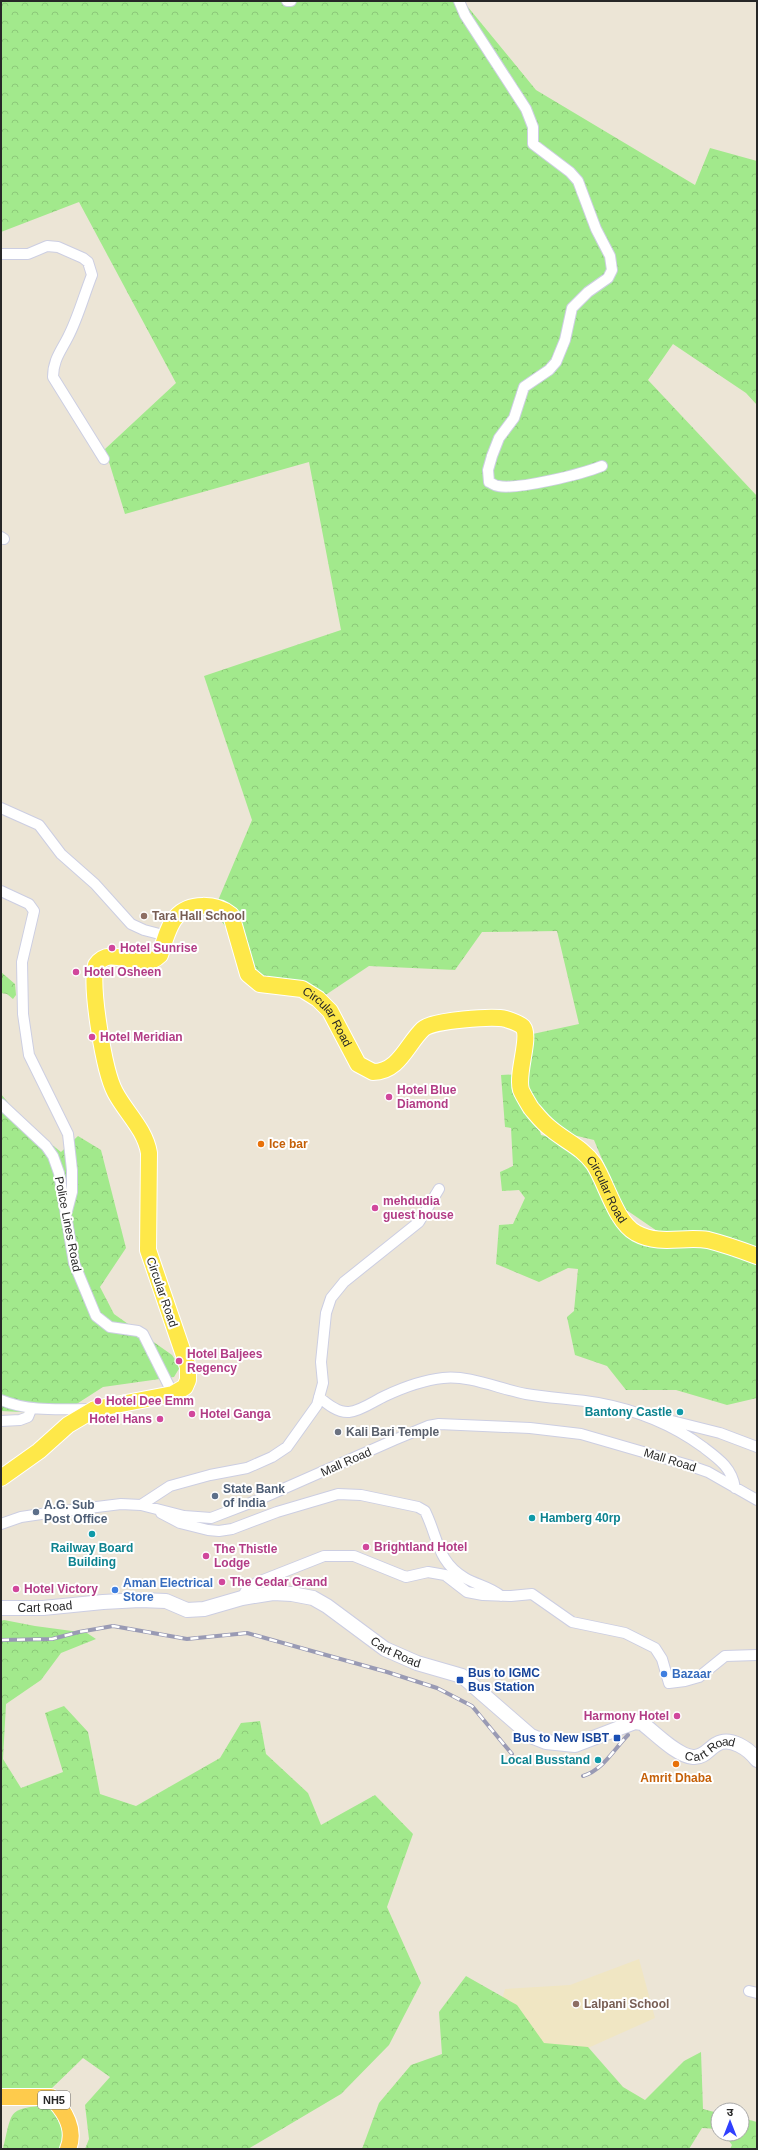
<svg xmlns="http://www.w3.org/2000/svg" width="758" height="2150" font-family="Helvetica,'Noto Sans Devanagari',sans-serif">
<defs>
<pattern id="forest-crowns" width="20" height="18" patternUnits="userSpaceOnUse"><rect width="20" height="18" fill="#a2e98c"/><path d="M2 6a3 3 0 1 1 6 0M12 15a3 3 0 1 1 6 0" fill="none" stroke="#8cc879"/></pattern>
</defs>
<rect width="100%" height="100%" fill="#ece5d6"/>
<path fill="#f0e6c3" d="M639 1959 655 2018 561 2060 492 2032 505 1989 570 1985Z"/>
<path fill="url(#forest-crowns)" d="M1 1H463L536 90 695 185 710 148 757 161V405L746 393 673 344 648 380 757 496V1249L660 1233 622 1207 594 1140 548 1129 525 1078 541 1135 586 1146 617 1215 653 1243 706 1244 757 1263V1398L727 1405 676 1390H626L607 1366 575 1355 567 1317 574 1311 578 1269 568 1268 539 1282 496 1264 499 1225 513 1224 525 1198 519 1190 502 1191 500 1172 513 1166 511 1128 505 1127 501 1075 523 1074 528 1035 579 1024 557 931 482 932 455 970 369 966 321 998 257 973 214 910 252 820 204 676 341 630 309 462 125 514 105 449 176 383 79 202 1 232Z
M1 972 15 984 16 995 13 999 7 994 1 993Z
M1 1094 25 1123 61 1152 78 1136 101 1150 126 1248 100 1287 114 1314 172 1355 180 1367 174 1377 103 1387 61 1414 1 1411Z
M4 1620 35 1626 87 1633 96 1639 61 1653 41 1680 6 1704 3 1759 21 1788 63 1772 45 1713 64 1706 88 1732 100 1794 136 1806 220 1758 241 1723 260 1721 266 1754 308 1793 321 1825 375 1795 413 1834 387 1907 421 1983 389 2045 341 2094 248 2149H85L89 2139 85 2105 110 2077 83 2058 51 2089 1 2096V1621Z
M466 1976 517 2005 544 2043 588 2047 623 2087 645 2100 684 2061 701 2052 703 2109 718 2113V2129L702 2128 689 2149H362L379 2103 411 2065 442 2054 439 2012Z
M49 2105 67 2112 73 2149H3C13 2109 7 2109 49 2105Z
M742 2118 757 2122V2149H730L732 2145 724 2134H742Z"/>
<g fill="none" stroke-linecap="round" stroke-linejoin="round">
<g stroke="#cccee2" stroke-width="12">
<path id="minor" d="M287 1H291
M459 1 465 15 526 109 533 127V144L570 172 578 181 596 229 610 256 612 270 608 278 588 292 572 308 565 340 556 362 549 370 524 387 514 418 499 438 492 456 488 470 489 482C492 483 495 486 498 486 518 490 582 474 602 466
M1 254H28L47 246 58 247 83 258 88 262 92 275C84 295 78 318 68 337 61 351 53 360 53 377L104 459
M1 537 4 539
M1 808 39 825 61 854 95 884 131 924 144 930 167 936
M1 891 29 904 34 911 22 962 23 1014 29 1055 68 1134 72 1170V1192L67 1211
M1 1104 46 1146 53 1156 59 1173 74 1263 96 1316 110 1327 138 1331 143 1334 173 1394
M319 1397C327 1404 338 1413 349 1412 361 1411 374 1401 385 1396 402 1388 424 1380 443 1378 470 1375 499 1389 526 1394 549 1398 574 1399 598 1403 636 1410 672 1424 703 1447 719 1459 732 1468 735 1488
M1 1400C29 1412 61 1409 91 1409
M664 1419 720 1433 757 1447
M1 1421 20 1420 28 1417 30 1412 28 1408
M141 1505 170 1486 210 1475 247 1468 272 1457 287 1447 317 1405 323 1383 321 1362 326 1313 331 1298 344 1282 419 1222 439 1189
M161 1513 180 1523 208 1530 219 1531 232 1529 277 1512 338 1494 361 1495 418 1507 425 1511C438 1537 437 1562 465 1578 477 1585 491 1587 501 1596
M1 1524 21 1517 48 1513 121 1504 141 1505 184 1516 211 1518 258 1500 394 1440 428 1426 439 1424 530 1428 581 1434 688 1465 708 1472 757 1500
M242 1598 247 1589 258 1582 324 1556H354L406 1577 428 1572 445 1575 467 1592 483 1595 511 1596 532 1594 572 1622 625 1633 655 1648 662 1659 669 1683 685 1681 699 1677 725 1656 757 1655
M749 1991 757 1993"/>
</g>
<g stroke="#cccee2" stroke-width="16">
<g id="secondary">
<path id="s1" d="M1 1608H43L103 1602 140 1600 166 1601 187 1610 204 1609 242 1598 273 1593 292 1594 313 1598 327 1606 385 1649 417 1663 462 1676 531 1736 546 1742 575 1745 635 1722 642 1723C654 1732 677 1756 693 1757 704 1758 709 1748 717 1744 730 1736 749 1749 757 1760"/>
</g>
</g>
<g stroke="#fff" stroke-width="18">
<g id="primary">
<path id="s2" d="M1 1478 39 1451 68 1425 95 1409 173 1394 185 1387 188 1380V1367L148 1250 149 1153C145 1129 126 1113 115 1092 104 1071 90 987 96 965 112 942 140 975 160 955 164 943 168 926 176 917 189 902 216 903 231 915L248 974 260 984 302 989 318 999 330 1011 358 1064 373 1072C399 1072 407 1044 423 1029 433 1020 493 1016 506 1019 512 1021 519 1023 523 1027 531 1037 516 1074 521 1090 523 1095 528 1103 531 1108 537 1115 543 1123 550 1128 565 1141 582 1147 594 1164 607 1184 615 1221 636 1233 660 1246 683 1236 708 1240 724 1244 741 1250 757 1256"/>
</g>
</g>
<g stroke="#fff" stroke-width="18">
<path id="trunk" d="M1 2097H51C65 2111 76 2130 68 2149"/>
</g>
<use href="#minor" stroke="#fff" stroke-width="10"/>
<use href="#secondary" stroke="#fff" stroke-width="14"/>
<use href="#primary" stroke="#fee849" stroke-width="16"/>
<use href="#trunk" stroke="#fecb4c" stroke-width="16"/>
<g stroke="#999ab4" stroke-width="4">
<path id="rail" d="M1 1640 52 1639 79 1632 113 1626 187 1639 247 1633 387 1672 437 1688 472 1706 512 1754
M583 1776C603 1770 614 1749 628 1735"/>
</g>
<use href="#rail" stroke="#fff" stroke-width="2.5" stroke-dasharray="8" stroke-linecap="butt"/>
</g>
<g fill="#8d6e63" stroke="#fff" stroke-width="1.5">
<circle cx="144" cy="916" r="4"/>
<circle cx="576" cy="2004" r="4"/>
</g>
<g fill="#d1479c" stroke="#fff" stroke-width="1.5">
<circle cx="112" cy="948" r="4"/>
<circle cx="76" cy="972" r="4"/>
<circle cx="92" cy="1037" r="4"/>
<circle cx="389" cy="1097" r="4"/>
<circle cx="375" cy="1208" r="4"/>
<circle cx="179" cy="1361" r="4"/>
<circle cx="98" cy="1401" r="4"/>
<circle cx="192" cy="1414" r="4"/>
<circle cx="160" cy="1419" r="4"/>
<circle cx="366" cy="1547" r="4"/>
<circle cx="206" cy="1556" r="4"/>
<circle cx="222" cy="1582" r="4"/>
<circle cx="16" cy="1589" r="4"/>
<circle cx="677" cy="1716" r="4"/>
</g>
<g fill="#e8710a" stroke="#fff" stroke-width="1.5">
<circle cx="261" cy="1144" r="4"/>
<circle cx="676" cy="1764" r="4"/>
</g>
<g fill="#0f9aa8" stroke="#fff" stroke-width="1.5">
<circle cx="680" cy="1412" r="4"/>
<circle cx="532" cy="1518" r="4"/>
<circle cx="92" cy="1534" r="4"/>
<circle cx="598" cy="1760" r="4"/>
</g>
<circle fill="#6b7280" stroke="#fff" stroke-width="1.5" cx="338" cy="1432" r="4"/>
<g fill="#5c6f8a" stroke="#fff" stroke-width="1.5">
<circle cx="215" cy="1496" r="4"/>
<circle cx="36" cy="1512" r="4"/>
</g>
<g fill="#3f7fe0" stroke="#fff" stroke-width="1.5">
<circle cx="115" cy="1590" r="4"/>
<circle cx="664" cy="1674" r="4"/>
</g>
<g fill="#1a4fb4" stroke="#fff" stroke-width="1.5">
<rect x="456" y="1676" width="8" height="8" rx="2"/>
<rect x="613" y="1734" width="8" height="8" rx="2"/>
</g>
<g text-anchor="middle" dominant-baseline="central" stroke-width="4" stroke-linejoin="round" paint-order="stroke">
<rect fill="#fff" stroke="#686868" stroke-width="1" x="38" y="2091" width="32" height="18" rx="3"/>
<g font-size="11" font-weight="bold" fill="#272727">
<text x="54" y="2100">NH5</text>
</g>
<g font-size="12" font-weight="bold" fill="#785e54" stroke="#fff" text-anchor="start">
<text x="152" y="916">Tara Hall School</text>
<text x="584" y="2004">Lalpani School</text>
</g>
<g font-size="12" font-weight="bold" fill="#b23c85" stroke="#fff" text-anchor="start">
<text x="120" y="948">Hotel Sunrise</text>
<text x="84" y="972">Hotel Osheen</text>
<text x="100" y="1037">Hotel Meridian</text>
<text x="397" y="1090">Hotel Blue<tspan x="397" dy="14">Diamond</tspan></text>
<text x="383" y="1201">mehdudia<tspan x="383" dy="14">guest house</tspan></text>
<text x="187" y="1354">Hotel Baljees<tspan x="187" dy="14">Regency</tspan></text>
<text x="106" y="1401">Hotel Dee Emm</text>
<text x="200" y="1414">Hotel Ganga</text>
<text x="152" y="1419" text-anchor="end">Hotel Hans</text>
<text x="374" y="1547">Brightland Hotel</text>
<text x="214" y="1549">The Thistle<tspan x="214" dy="14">Lodge</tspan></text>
<text x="230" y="1582">The Cedar Grand</text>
<text x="24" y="1589">Hotel Victory</text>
<text x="669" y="1716" text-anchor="end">Harmony Hotel</text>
</g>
<g font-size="12" fill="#272727" stroke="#fff">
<text stroke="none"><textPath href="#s2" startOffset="980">Circular Road</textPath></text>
<text stroke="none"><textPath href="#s2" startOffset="1424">Circular Road</textPath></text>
<text transform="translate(68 1224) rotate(79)">Police Lines Road</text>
<text transform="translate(162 1292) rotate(71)">Circular Road</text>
<text transform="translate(670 1460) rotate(17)">Mall Road</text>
<text transform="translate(346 1462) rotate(-24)">Mall Road</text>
<text stroke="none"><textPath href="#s1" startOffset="44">Cart Road</textPath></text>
<text stroke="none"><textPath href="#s1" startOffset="416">Cart Road</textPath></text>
<text stroke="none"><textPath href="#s1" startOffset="776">Cart Road</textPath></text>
</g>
<g font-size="12" font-weight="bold" fill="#c56008" stroke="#fff" text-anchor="start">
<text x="269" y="1144">Ice bar</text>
<text x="676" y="1778" text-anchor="middle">Amrit Dhaba</text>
</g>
<g font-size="12" font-weight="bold" fill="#0d838f" stroke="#fff" text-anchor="end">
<text x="672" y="1412">Bantony Castle</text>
<text x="540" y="1518" text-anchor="start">Hamberg 40rp</text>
<text x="92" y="1548" text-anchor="middle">Railway Board<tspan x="92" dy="14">Building</tspan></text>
<text x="590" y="1760">Local Busstand</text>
</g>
<g font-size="12" font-weight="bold" fill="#5b616d" stroke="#fff" text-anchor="start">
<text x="346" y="1432">Kali Bari Temple</text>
</g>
<g font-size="12" font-weight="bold" fill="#4e5e75" stroke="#fff" text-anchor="start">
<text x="223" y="1489">State Bank<tspan x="223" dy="14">of India</tspan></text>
<text x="44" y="1505">A.G. Sub<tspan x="44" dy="14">Post Office</tspan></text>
</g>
<g font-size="12" font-weight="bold" fill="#366cbe" stroke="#fff" text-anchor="start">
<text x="123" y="1583">Aman Electrical<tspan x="123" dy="14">Store</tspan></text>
<text x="672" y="1674">Bazaar</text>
</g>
<g font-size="12" font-weight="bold" fill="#164399" stroke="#fff" text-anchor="start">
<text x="468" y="1673">Bus to IGMC<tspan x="468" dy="14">Bus Station</tspan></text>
<text x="609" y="1738" text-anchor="end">Bus to New ISBT</text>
</g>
</g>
<rect width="758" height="2150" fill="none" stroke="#272727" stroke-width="4"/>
<g transform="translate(730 2122)"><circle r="19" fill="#ffffff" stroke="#a9a9a9"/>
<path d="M0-3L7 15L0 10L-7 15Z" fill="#3040ff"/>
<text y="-6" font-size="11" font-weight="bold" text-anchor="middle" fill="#272727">उ</text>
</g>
</svg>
